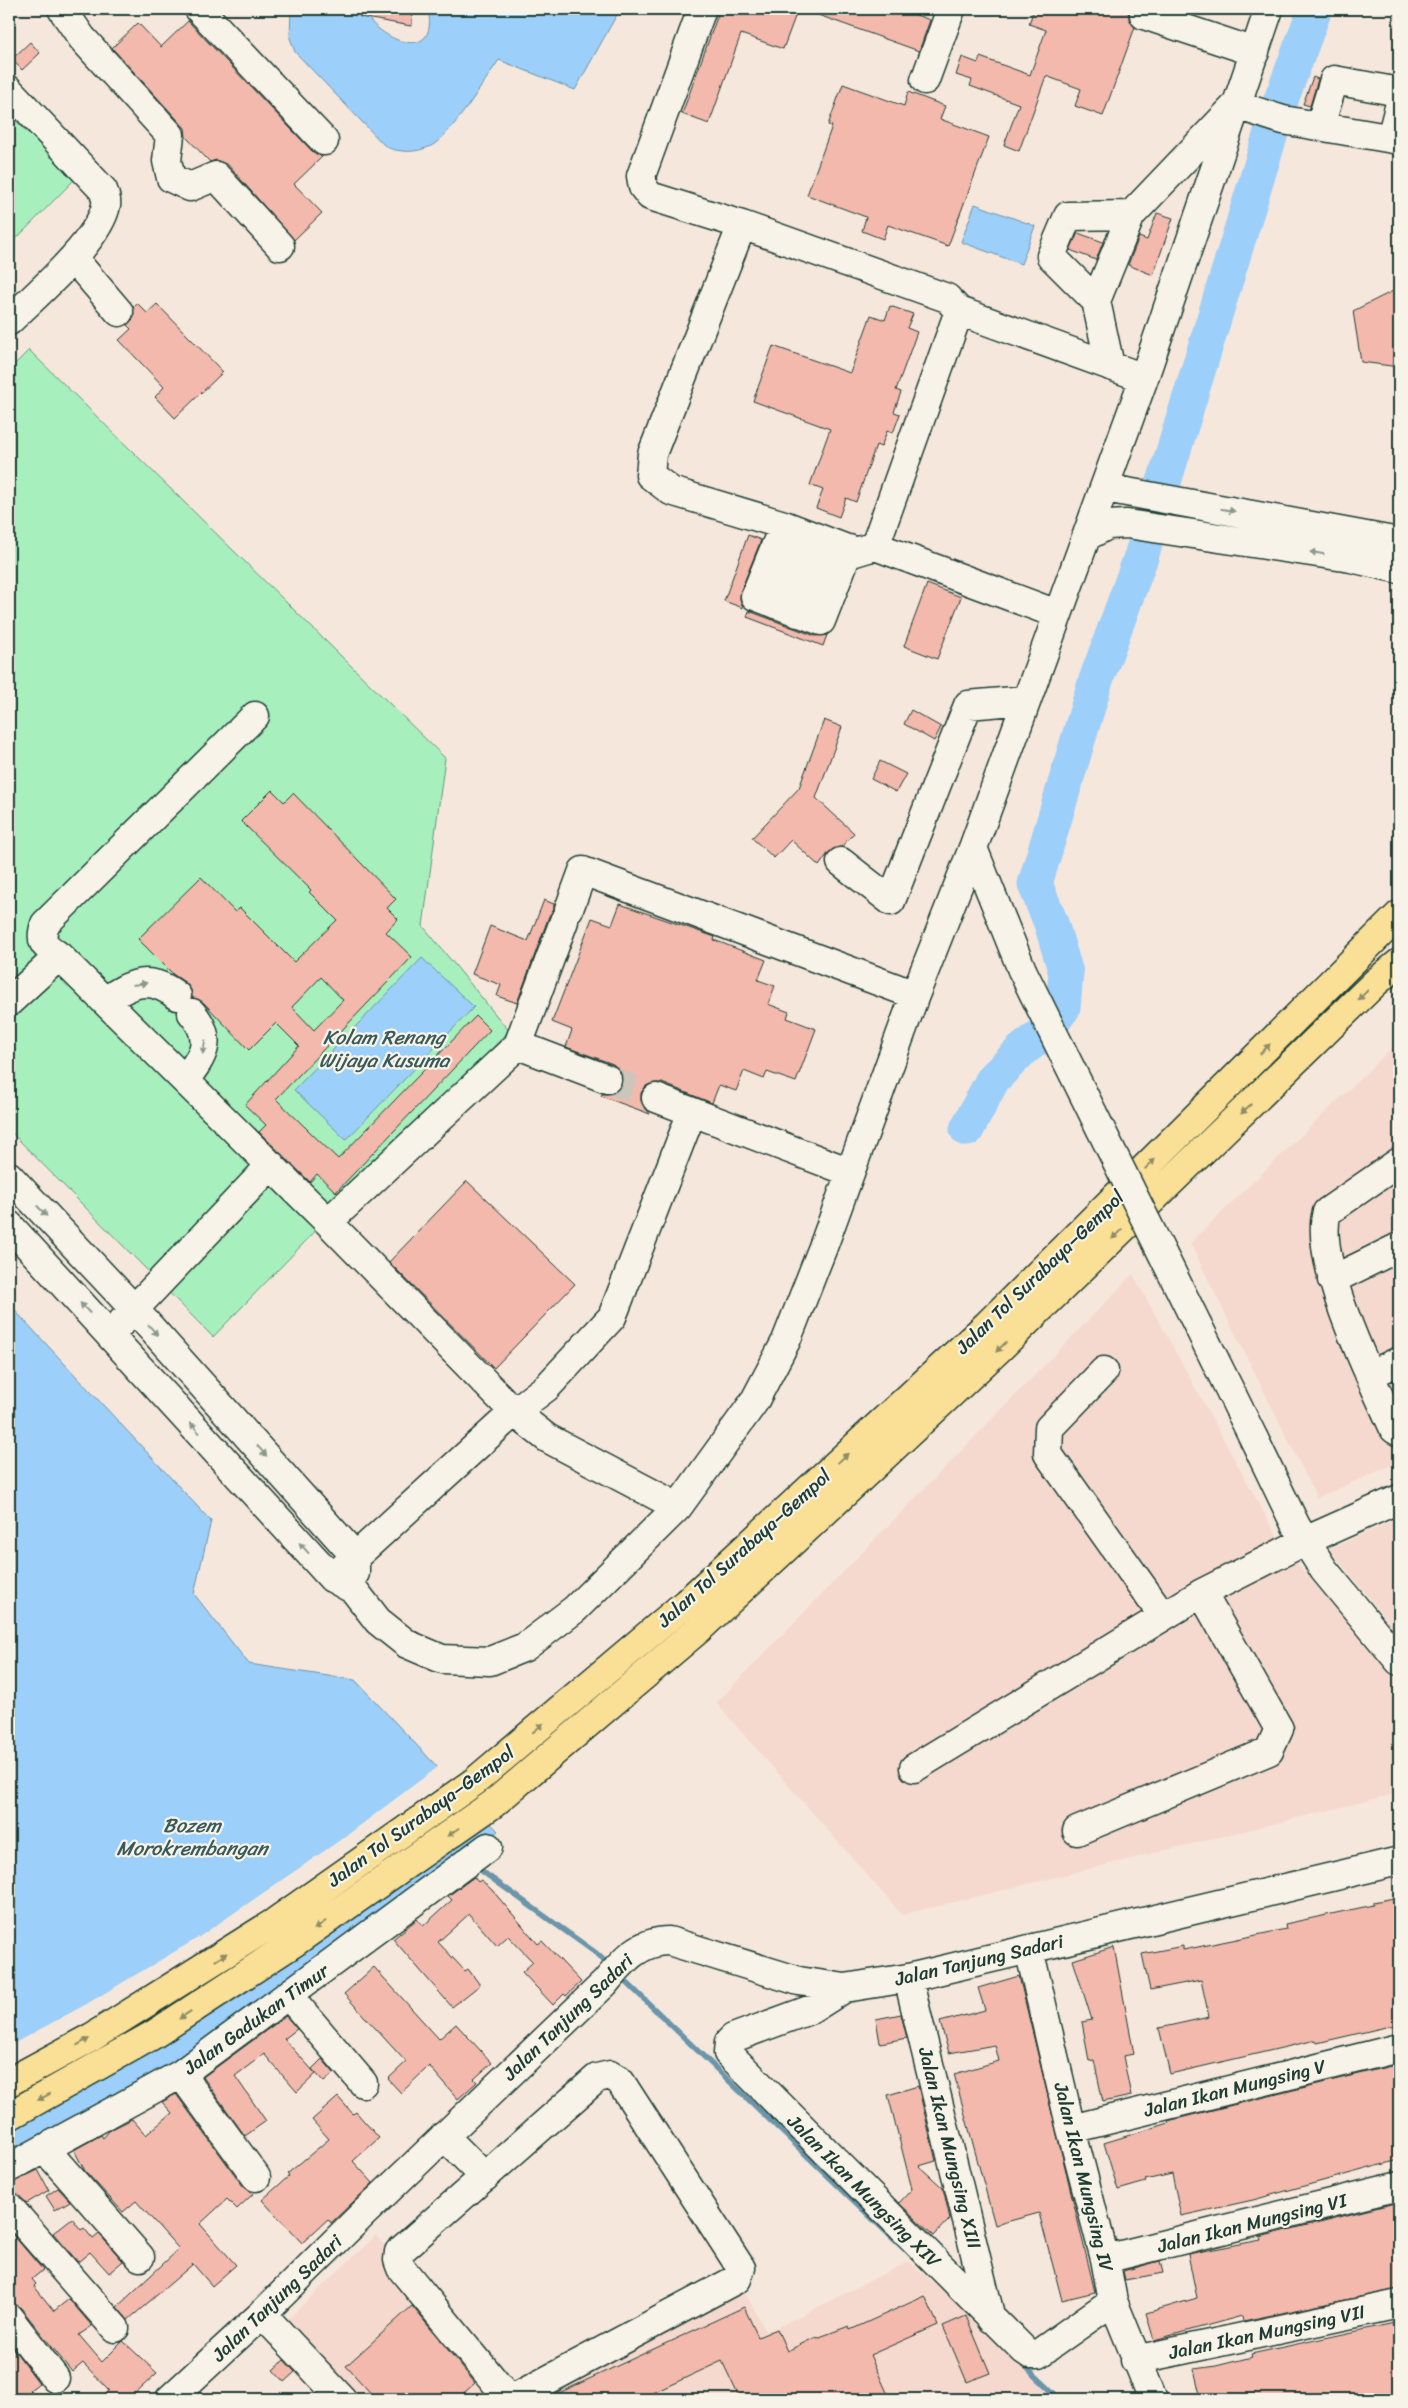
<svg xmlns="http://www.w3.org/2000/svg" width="1408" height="2408" font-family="Sriracha,sans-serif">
<rect width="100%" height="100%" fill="#f6e7dc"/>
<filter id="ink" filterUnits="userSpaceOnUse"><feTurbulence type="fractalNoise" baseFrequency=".02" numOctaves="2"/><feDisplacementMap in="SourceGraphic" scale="10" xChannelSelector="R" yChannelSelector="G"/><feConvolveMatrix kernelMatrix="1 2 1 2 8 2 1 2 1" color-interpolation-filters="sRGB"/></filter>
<g filter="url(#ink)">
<path fill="#f5d9ce" d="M1399 1041V1462L1317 1498 1190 1243Z
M1133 1274 1281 1544 1399 1684V1793L902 1915 716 1703Z
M1399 1518V1635L1329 1549Z
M376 2235 509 2399 742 2287 766 2331 782 2325 909 2261 986 2329 1058 2399H794L777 2367 793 2399H330L271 2335Z"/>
<path fill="#a7f0be" stroke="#639679" d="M9 114 75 179 9 246Z
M29 350 445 758 423 926 509 1031 213 1337 9 1130V370Z"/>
<path fill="#9ccff9" stroke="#6a95aa" d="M291 9H363C376 40 440 66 428 9H620L575 90 499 60C485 80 451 136 431 146 416 153 401 153 386 147L295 52 290 38Z
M975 204 1035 226 1021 264 961 242Z
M422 958 474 1007 346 1140 294 1090Z
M9 1304 211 1521 194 1594 249 1664 355 1680 498 1831 469 1856 186 2067 9 2159Z"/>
<path fill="#f6e7dc" d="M439 1766 470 1798 486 1819 9 2127V2046L83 2006 196 1939 346 1836Z"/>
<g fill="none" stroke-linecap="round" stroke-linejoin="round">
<path stroke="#6a95aa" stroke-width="5.5" d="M477 1865 483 1872 596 1953 610 1966
M620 1976 904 2249
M1022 2363 1060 2399"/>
<path stroke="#9ccff9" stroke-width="35" d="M967 1129 993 1079 1021 1051 1044 1033 1063 1008 1066 973 1051 923 1035 884 1096 680 1141 557 1281 100 1315 9"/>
</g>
<path fill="#f3b9ac" stroke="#1f3d34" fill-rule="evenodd" d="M361 9H414L411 26 360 17Z
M720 9H798L783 49 741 34 709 124 682 114Z
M807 9H913L911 13 930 20 919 51 807 11Z
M1034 9H1117L1129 13V19L1135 27 1103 116 1075 106 1081 89 1046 76 1019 151 1004 145 1019 104 970 86 972 80 956 75 962 57 978 63 980 57 1030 75 1046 30 1029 24Z
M188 21 313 152 323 156 294 184 322 213 294 240 228 165 216 160 210 162 186 137 185 128 112 48 138 23 161 47Z
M30 42 40 53 22 70 12 59Z
M1313 77 1318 79 1310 106 1303 104Z
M843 84 904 106 908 92 945 106 940 119 989 137 948 246 888 225 883 239 862 231 866 217 807 195 832 126 828 125Z
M1157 213 1173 218 1153 275 1128 265 1139 237 1147 240Z
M1078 233 1103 242 1096 260 1070 250Z
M1399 288V367L1361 362 1353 311Z
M137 303 147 313 157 304 223 372 175 418 155 397 164 387 119 340 131 329 127 325 134 318 133 307Z
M890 306 913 314 907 328 917 332 896 390 901 392 894 412 900 414 893 433 887 431 881 447 876 445 856 502 846 498 839 517 816 508 823 490 810 485 830 429 753 401 773 346 850 373 871 315 885 320Z
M748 535 761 540 741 590 740 599 743 608 724 601Z
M927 584 961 597 937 659 904 646Z
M749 611 815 636 827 635 823 646 747 617Z
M911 710 941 727 934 741 904 724Z
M824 720 842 727 816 798 854 833 841 847 829 852 819 866 791 840 774 858 752 838 799 788Z
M880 761 906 774 896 792 871 779Z
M272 790 284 802 293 793 396 899 387 908 398 919 386 932 412 957 276 1099 338 1159 476 1016 490 1030 336 1192 317 1174 310 1182 259 1132 266 1125 245 1105 299 1046 276 1023 249 1050 204 1003 192 998 191 990 186 983 174 975 138 939 201 877 235 912 240 908 294 962 337 920 309 892 311 890 241 821ZM321 977 343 1000 314 1030 292 1007Z
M544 900 554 904V909L549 916 517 1003 497 996 501 985 472 974 490 926 528 941Z
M620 904 715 937 714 940 766 960 758 980 775 986 768 1004 789 1012 787 1018 816 1029 796 1082 767 1072 764 1079 744 1071 736 1091 719 1085 712 1103 662 1083H653L646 1086 641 1093V1101L650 1114 601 1096 602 1094H610L616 1091 621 1085 622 1077 619 1070 613 1064 566 1047 572 1030 552 1022 592 918 612 925Z
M467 1181 575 1284 494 1368 389 1262Z
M474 1877 478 1882 481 1880 492 1890 538 1944 542 1941 581 1982 566 1996 564 1994 553 2005 522 1972 533 1962 508 1936 497 1946 469 1914 438 1942 465 1971 468 1969 480 1985 452 2007 393 1939 417 1919 423 1926 452 1900 448 1896Z
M1399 1897V2024L1317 2043 1316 2040 1170 2074 1159 2028 1209 2017 1201 1980 1150 1990 1142 1954 1183 1946V1950L1286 1929 1285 1924 1373 1905V1902Z
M1114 1947 1134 2054 1123 2056 1131 2096 1103 2102 1094 2060 1089 2061 1082 2022 1092 2020 1073 1960Z
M374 1967 439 2039 456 2024 492 2063 474 2079 477 2082 458 2099 429 2066 401 2093 388 2079 406 2062 344 1994Z
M1019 1976 1095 2292 1062 2300 1039 2213 995 2225 954 2074 999 2061 995 2045 949 2053 940 2022 985 2010 978 1988Z
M901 2014 907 2038 880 2043 876 2019Z
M286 2016 297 2029 284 2039 316 2074 297 2092 264 2054 235 2076 266 2121 245 2136 203 2077Z
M322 2059 334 2073 324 2082 312 2069Z
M1399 2064V2160L1253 2200 1181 2216 1172 2174 1145 2180 1146 2182 1118 2190 1104 2143 1169 2123 1168 2121Z
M918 2086 936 2161 919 2166 943 2188 950 2219 934 2236 899 2203 912 2189 888 2095Z
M176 2094 243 2186 253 2194 237 2209 227 2199 200 2224 236 2265 212 2286 193 2264 128 2320 117 2307 179 2249 136 2201 123 2212 85 2171 74 2150 101 2135 103 2138 110 2130 132 2119 146 2135 172 2113 162 2102Z
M338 2097 353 2114 356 2112 379 2138 353 2161 373 2183 331 2223 328 2219 302 2243 262 2200 289 2176 287 2174 329 2139 312 2120Z
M38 2170 49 2190 27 2203 14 2192H9V2184Z
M58 2188 70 2201 55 2210 46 2196Z
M1399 2202V2289L1243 2321 1242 2316 1154 2340 1146 2313 1197 2298 1188 2254 1261 2240 1260 2237Z
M72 2218 81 2230 84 2228 93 2239 99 2234 123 2261 109 2273 90 2252 78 2262 53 2233Z
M9 2230 43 2270 32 2279 36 2284 34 2286 54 2311 69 2299 92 2326 79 2335 102 2362 123 2341 157 2373 129 2399H98L109 2390 83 2363 72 2372 21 2308 15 2304 9 2303Z
M1160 2261 1163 2273 1125 2280 1123 2271Z
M925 2296 938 2325 870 2355 890 2399H740L722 2361 640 2399H546L744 2307 758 2337 777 2329 787 2351 816 2337 817 2338 849 2326 850 2330Z
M412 2306 475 2383 457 2399H376L346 2366Z
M966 2316 990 2373 967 2382 943 2326Z
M1399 2322V2399H1201L1194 2369 1216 2366 1252 2357 1251 2354Z
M9 2343 39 2383 30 2390 32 2392 25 2399H9Z
M284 2360 295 2372 284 2382 273 2370Z"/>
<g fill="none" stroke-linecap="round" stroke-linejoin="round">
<path stroke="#cbc5ba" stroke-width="28" stroke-dasharray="28 14" stroke-linecap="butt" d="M607 1079 656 1098"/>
<g stroke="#1f3d34" stroke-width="31">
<path id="minor" d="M62 9 82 38 170 135 167 161 171 178 190 187 216 176 280 246
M199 9 324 141
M702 9 641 176 643 187 650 196 742 225 947 298 959 311 1144 378
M1144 15 1255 52
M925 80 951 9
M9 90 103 190C105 195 107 201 106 205 100 240 35 296 9 321
M1320 126 1334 80 1399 92
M1391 138 1399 107
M742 225 652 454 650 475 671 491 784 525 855 552 875 546 1057 614
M73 258 119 312
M1096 301 1131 215
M1110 366 1096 301 1051 256 1068 216 1131 215 1236 105 1283 120 1399 140
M1105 488 1399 542
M784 525 755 596 821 621 849 549
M1087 536 1108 525 1127 524 1351 558 1399 569
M875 546 959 311
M778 605 806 534
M798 613 828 542
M973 848 1022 970
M841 862 891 901 968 705 1026 700
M569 909 583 871 915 995
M59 956C44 945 39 943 45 924L255 716
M105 1001C131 983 149 974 177 996
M9 1002 59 956 328 1222 514 1412 547 1438 678 1507
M518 1045 564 921
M185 1080C203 1056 215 1040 192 1013
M656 1098 850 1172
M1399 1162 1327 1212C1312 1260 1373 1382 1394 1429L1399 1432
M9 1176 134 1309 355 1556V1573
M328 1222 518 1045 607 1079
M9 1225 332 1578 354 1590 378 1621 407 1644 442 1659 490 1661 525 1647 575 1609 678 1507 754 1402 786 1341 823 1247 915 995 973 848 1144 378 1269 9
M1332 1280 1399 1247
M122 1322 271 1165
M1104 1371 1049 1428 1048 1454 1163 1616
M1370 1375 1399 1361
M1254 1439 1296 1526 1324 1570 1399 1661
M332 1578 514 1412 547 1387 612 1317 692 1112
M914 1768 1202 1593 1305 1541 1399 1499
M1077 1831 1269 1751 1279 1729 1202 1593
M1029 1949 1071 2129 1105 2259 1113 2301 1153 2399
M908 1978 991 2319
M845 1988 812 2009 733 2038 729 2042 728 2053 1024 2350 1030 2354H1038L1113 2301
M289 1996 363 2083
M181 2074 256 2177
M1071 2129 1399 2048
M444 2136 485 2177
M45 2149 140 2257
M9 2168 181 2074 488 1847
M9 2207 115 2328
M1105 2259 1399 2186
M262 2314 342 2399
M9 2318 55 2378
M1135 2360 1399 2304
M170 2399 262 2314 364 2213 605 1983C623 1961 639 1941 669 1941L799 1981 845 1988 908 1978 1399 1861
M509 2399 401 2268 398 2260 399 2252 597 2078 610 2075 620 2081 741 2268 737 2279 512 2399"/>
</g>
<g stroke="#1f3d34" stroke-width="31">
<path id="highway" d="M9 2082 92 2037 275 1922 474 1782 686 1603 987 1325 1399 915
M9 2116 153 2035 295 1942 493 1804 700 1628 1000 1348 1376 982 1399 963"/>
</g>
<use href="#minor" stroke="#f7f3e8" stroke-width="28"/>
<use href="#highway" stroke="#fadf96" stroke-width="28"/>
<g stroke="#1f3d34" stroke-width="31" stroke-linecap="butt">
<path id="minor-bridge" d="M1022 970 1254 1439"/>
</g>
<use href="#minor-bridge" stroke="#f7f3e8" stroke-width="28"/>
</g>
<defs><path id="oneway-solid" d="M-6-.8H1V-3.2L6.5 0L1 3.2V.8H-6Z" transform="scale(1.25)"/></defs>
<g fill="#8b988e">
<use href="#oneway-solid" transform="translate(1228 510) rotate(10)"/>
<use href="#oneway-solid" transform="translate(1317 553) rotate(-171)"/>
<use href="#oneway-solid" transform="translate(140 984) rotate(-8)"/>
<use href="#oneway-solid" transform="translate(204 1047) rotate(101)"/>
<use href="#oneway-solid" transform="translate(42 1211) rotate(47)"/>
<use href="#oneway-solid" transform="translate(85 1308) rotate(-133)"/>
<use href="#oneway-solid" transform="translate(153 1330) rotate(48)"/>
<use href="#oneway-solid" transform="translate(195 1428) rotate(-132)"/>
<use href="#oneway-solid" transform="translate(262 1451) rotate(48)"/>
<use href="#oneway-solid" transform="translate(304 1548) rotate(-132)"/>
</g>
<g fill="#8c8e65">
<use href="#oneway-solid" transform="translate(1363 995) rotate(135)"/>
<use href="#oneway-solid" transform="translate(1265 1049) rotate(-45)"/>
<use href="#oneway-solid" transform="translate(1246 1109) rotate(136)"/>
<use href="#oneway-solid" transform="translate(1150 1164) rotate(-45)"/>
<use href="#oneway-solid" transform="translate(1117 1234) rotate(136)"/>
<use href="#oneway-solid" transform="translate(1001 1347) rotate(136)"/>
<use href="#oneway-solid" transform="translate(843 1458) rotate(-43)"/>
<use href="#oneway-solid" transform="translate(538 1728) rotate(-40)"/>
<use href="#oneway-solid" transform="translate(453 1832) rotate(145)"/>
<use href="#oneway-solid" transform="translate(320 1925) rotate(145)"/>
<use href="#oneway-solid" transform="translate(221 1957) rotate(-33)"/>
<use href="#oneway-solid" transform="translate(185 2015) rotate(147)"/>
<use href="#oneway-solid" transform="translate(83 2042) rotate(-28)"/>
<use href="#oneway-solid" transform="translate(44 2097) rotate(152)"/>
</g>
</g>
<g text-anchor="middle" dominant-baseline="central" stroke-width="4.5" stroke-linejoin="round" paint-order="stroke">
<g font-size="19" fill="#1f3d34" stroke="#f7f3e8">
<text transform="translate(1040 1272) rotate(-44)">Jalan Tol Surabaya–Gempol</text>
<text transform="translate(744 1548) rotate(-42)">Jalan Tol Surabaya–Gempol</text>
<text transform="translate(421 1816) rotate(-36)">Jalan Tol Surabaya–Gempol</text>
<text transform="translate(979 1960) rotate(-13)">Jalan Tanjung Sadari</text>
<text transform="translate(568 2017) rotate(-44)">Jalan Tanjung Sadari</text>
<text transform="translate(256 2019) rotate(-36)">Jalan Gadukan Timur</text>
<text transform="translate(1235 2088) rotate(-14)">Jalan Ikan Mungsing V</text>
<text transform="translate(950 2148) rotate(76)">Jalan Ikan Mungsing XIII</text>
<text transform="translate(1084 2177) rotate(76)">Jalan Ikan Mungsing IV</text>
<text transform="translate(864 2191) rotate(45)">Jalan Ikan Mungsing XIV</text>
<text transform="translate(1252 2223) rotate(-14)">Jalan Ikan Mungsing VI</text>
<text transform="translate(277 2298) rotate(-44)">Jalan Tanjung Sadari</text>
<text transform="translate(1267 2332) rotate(-12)">Jalan Ikan Mungsing VII</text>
</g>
<g font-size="20" font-style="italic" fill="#385a5b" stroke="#f7f3e8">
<text x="384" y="1037">Kolam Renang<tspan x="384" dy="23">Wijaya Kusuma</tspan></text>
<text x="192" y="1825">Bozem<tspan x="192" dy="23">Morokrembangan</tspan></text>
</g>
</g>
<rect width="1408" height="2408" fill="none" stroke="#f7f3e8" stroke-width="30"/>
<rect x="15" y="15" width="1378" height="2378" fill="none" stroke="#1f3d34" stroke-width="2" filter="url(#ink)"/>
</svg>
